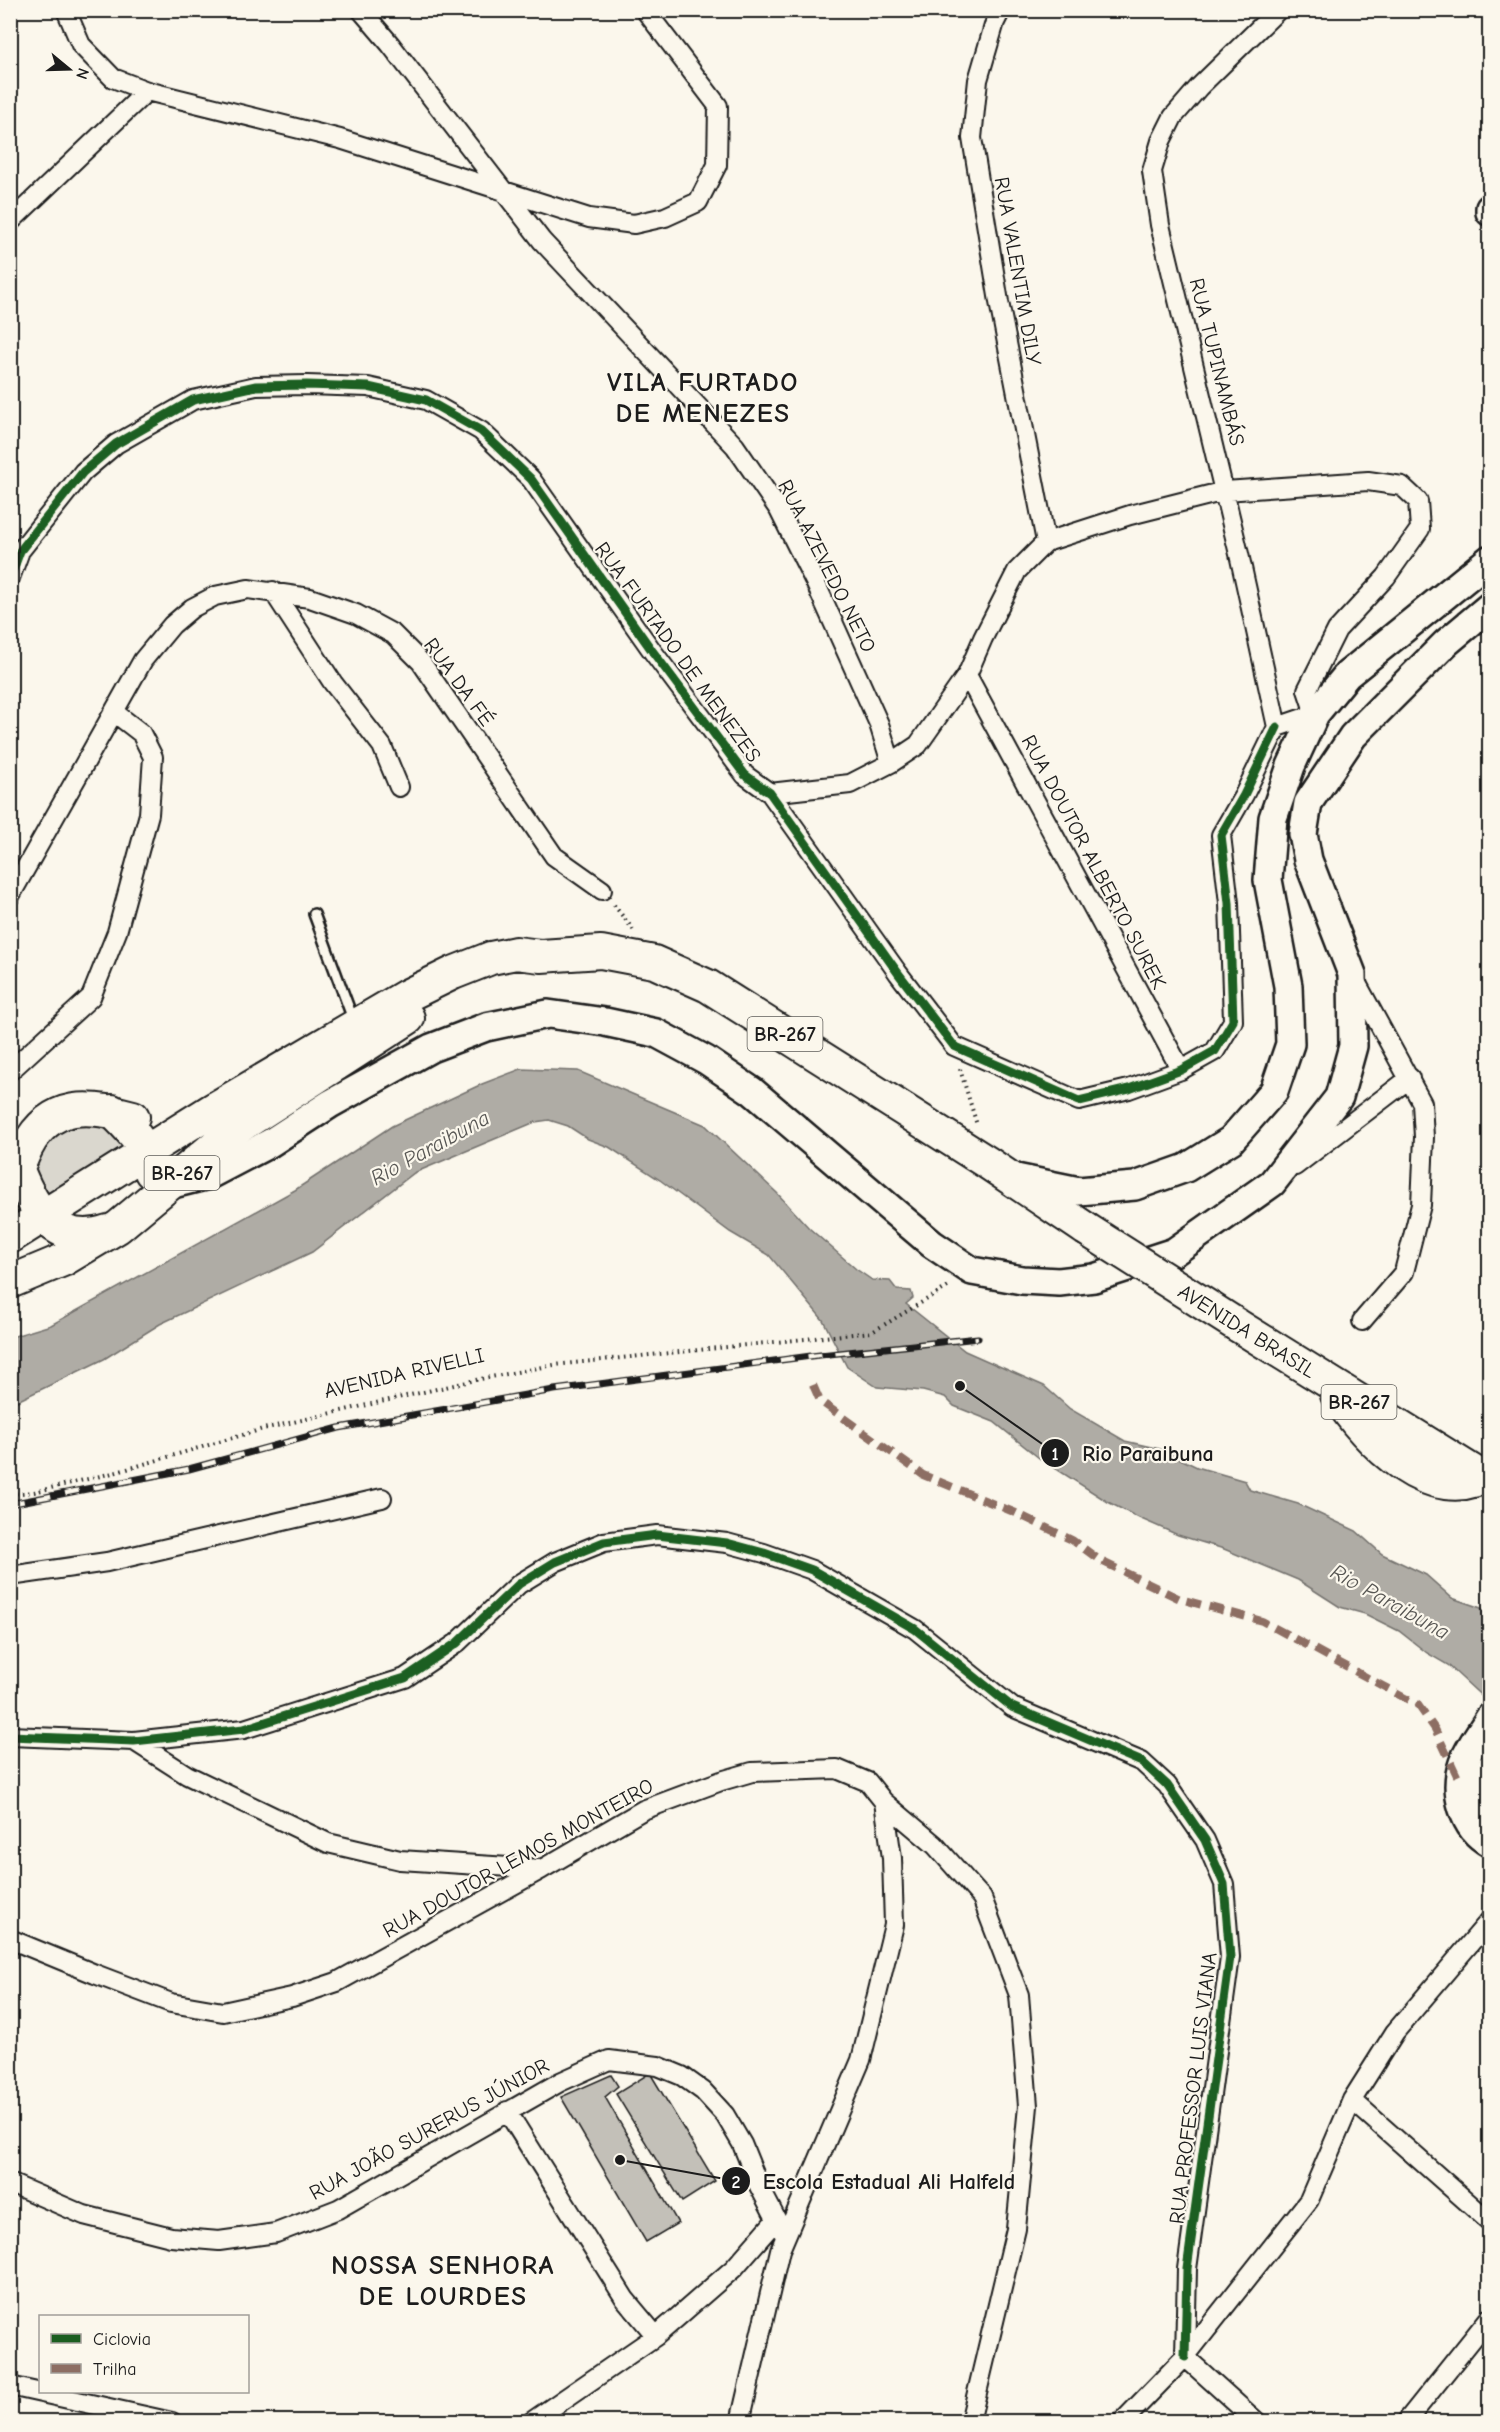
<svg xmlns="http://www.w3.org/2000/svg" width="1500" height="2432" font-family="'Comic Neue',sans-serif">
<rect width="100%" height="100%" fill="#fbf7ec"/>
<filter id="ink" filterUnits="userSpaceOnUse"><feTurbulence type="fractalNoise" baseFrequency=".0167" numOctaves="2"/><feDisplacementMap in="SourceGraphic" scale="12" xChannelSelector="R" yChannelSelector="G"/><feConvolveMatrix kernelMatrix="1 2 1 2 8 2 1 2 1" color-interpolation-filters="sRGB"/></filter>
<g filter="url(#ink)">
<path fill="#dad7ce" stroke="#7b7a75" stroke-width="1.5" d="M87 1123 114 1132 130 1150 46 1204 34 1169 37 1158 59 1127Z"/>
<path fill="#afaca5" stroke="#74726e" stroke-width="1.5" d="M521 1069 578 1071 705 1125 777 1193 809 1228 856 1269 872 1280 890 1281 897 1290 911 1291 913 1298 906 1304 965 1351 1044 1386 1070 1409 1125 1441 1160 1449 1197 1467 1245 1481 1250 1490 1298 1504 1356 1531 1382 1554 1426 1575 1452 1598 1481 1608 1489 1616V1703L1448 1665 1427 1653 1399 1631 1365 1614 1340 1607 1298 1580 1224 1549 1178 1535 1139 1518 1108 1502 1039 1458 994 1422 954 1406 945 1397 923 1391 877 1387 847 1367 823 1320 769 1255 730 1232 660 1180 609 1147 588 1139 568 1126 549 1120 535 1122 414 1173 312 1252 160 1324 104 1359 11 1404V1337L51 1325 295 1190 392 1126 482 1084Z"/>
<path fill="#c3c0b8" stroke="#1c1c1c" stroke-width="1.5" d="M650 2073 715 2181 682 2202 616 2094Z
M611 2075 618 2086 605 2097 678 2223 646 2242 561 2097Z"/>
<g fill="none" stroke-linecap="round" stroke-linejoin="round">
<g stroke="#1c1c1c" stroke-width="14">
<path id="service" d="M314 914 354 1022"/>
</g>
<g stroke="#1c1c1c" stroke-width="22">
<path id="minor" d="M66 10 81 45 113 78 147 91 340 139 589 218 634 224 665 217 698 202 717 165 718 106 645 10
M361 10 390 44 542 241 735 446 779 510 815 582 879 724 891 763
M1001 10 995 22 978 80 972 138 999 302 1046 542
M10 222 147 91
M10 578 20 551 83 472 116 444 193 400 256 386 307 385 368 387 426 400 481 431 531 479 653 652 745 775 770 793 898 973 954 1046 1079 1101 1129 1089 1181 1070 1215 1051 1233 1021 1229 903 1221 835 1244 795 1277 727
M273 591 333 683 382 746 399 787
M967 675 1181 1070
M770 793 850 784 891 763 918 745 967 675 983 638 1017 571 1046 542 1130 515 1225 491 1368 481 1402 486 1418 501 1420 529 1386 577 1337 630 1307 690 1315 714 1277 727 1239 554 1160 225 1152 171 1161 141 1173 117 1199 87 1278 10
M10 896 143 660 172 625 192 608 215 596 248 589 310 598 356 614 393 634 421 662 554 856 602 890
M1355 980 1422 1103 1424 1137 1421 1205 1404 1272 1362 1321
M10 1071 91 997 117 932 149 814 153 757 141 733 115 713
M1295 1166 1410 1078
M10 1576 107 1562 382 1498
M10 1736 134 1741 244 1729 405 1678 457 1643 519 1584 555 1562 604 1542 657 1535 727 1543 764 1553 812 1570 915 1629 1012 1707 1142 1762 1167 1785 1205 1840 1224 1884 1230 1957 1187 2269 1185 2357
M134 1741 187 1775 328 1843 400 1860 542 1869
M10 1939 95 1974 171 2003 223 2012 292 1997 337 1982 542 1869 643 1810 721 1781 752 1772 837 1769 868 1782 884 1802 935 1845 982 1898 1019 1995 1028 2106 1016 2229 970 2422
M1352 2100 1490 2222
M507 2111 625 2299 656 2336
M10 2183 84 2215 171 2237 219 2241 276 2233 338 2209 560 2082 609 2060 658 2066 682 2076 703 2091 725 2115 742 2144 759 2186 785 2236
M1185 2357 1257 2422
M10 2386 172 2422
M531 2422 656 2336 734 2268 775 2221
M740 2422 780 2250 861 2060 894 1925 892 1858 884 1802
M1122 2422 1185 2357 1309 2200 1352 2100 1395 2032 1490 1920
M1406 2422 1490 2317"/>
</g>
<g stroke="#1c1c1c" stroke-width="32">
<path id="secondary" d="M1490 208V212
M1011 1177 1079 1191 1135 1186 1186 1168 1231 1140 1274 1091 1290 1044 1288 986 1268 880 1273 818 1291 766 1315 714 1347 675 1490 559
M169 1185 209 1175 270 1143 330 1104 431 1048 486 1027 548 1014 605 1022 656 1033 706 1060 752 1091 932 1244 972 1271 1022 1280 1059 1282 1094 1278 1174 1252 1272 1183 1339 1097 1353 1046 1352 974 1308 860 1303 834 1308 803 1353 736 1446 643 1490 606
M1490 1717C1481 1732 1469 1747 1463 1763 1453 1791 1463 1829 1490 1843
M1490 1768C1482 1784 1482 1801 1490 1817"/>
</g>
<g stroke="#1c1c1c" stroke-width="36">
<path id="trunk" d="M112 1111C130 1129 149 1146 151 1172
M18 1170C34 1211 58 1248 108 1231
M10 1181C18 1170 21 1159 27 1147 51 1101 90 1105 133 1117
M10 1237 212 1110 406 996 453 973 491 958 516 953 541 956 601 952 654 962 708 986 988 1163 1086 1229
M10 1282 63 1260 118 1227 234 1130 408 1018
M1237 1325 1490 1482
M1337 1395C1365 1440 1433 1511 1490 1473"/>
</g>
<path stroke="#1c1c1c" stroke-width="4" stroke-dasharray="1.5 4.5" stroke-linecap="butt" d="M614 905 635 932
M960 1069 977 1125
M10 1494 34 1492 117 1472 263 1429 480 1379 554 1365 872 1332 951 1285"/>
<use href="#service" stroke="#fbf7ec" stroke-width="9"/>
<use href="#minor" stroke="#fbf7ec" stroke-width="18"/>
<use href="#secondary" stroke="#fbf7ec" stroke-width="27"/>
<use href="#trunk" stroke="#fbf7ec" stroke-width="32"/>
<g stroke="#1c1c1c" stroke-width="7">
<path id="rail" d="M10 1504 189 1469 339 1428 554 1390 811 1356 978 1338"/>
</g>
<use href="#rail" stroke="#fbf7ec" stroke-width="4.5" stroke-dasharray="14" stroke-linecap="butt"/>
<g stroke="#1c1c1c" stroke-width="36" stroke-linecap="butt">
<path id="trunk-bridge" d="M1086 1229 1237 1325"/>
</g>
<use href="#trunk-bridge" stroke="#fbf7ec" stroke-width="32"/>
<path stroke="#8d6e63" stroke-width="8" stroke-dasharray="15 8" stroke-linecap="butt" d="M813 1385 820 1401 923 1475 1016 1513 1072 1540 1101 1561 1180 1599 1262 1621 1418 1705 1435 1729 1460 1782"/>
<g stroke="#fbf7ec" stroke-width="13">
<path id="cycleway" d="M10 578 20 551 83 472 116 444 193 400 256 386 307 385 368 387 426 400 481 431 531 479 653 652 745 775 770 793 898 973 954 1046 1079 1101 1129 1089 1181 1070 1215 1051 1233 1021 1229 903 1221 835 1244 795 1277 727
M10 1736 134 1741 244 1729 405 1678 457 1643 519 1584 555 1562 604 1542 657 1535 727 1543 764 1553 812 1570 915 1629 1012 1707 1142 1762 1167 1785 1205 1840 1224 1884 1230 1957 1187 2269 1185 2357"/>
</g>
<use href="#cycleway" stroke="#1b5e20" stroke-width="9"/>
</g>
</g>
<g text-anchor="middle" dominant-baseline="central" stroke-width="4.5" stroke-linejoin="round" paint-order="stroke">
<g fill="#fbf7ec" stroke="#5f5e5a" stroke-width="1.5">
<rect x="747.5" y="1017" width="75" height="34" rx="4.5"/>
<rect x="144.5" y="1156" width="75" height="34" rx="4.5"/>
<rect x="1321.5" y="1385" width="75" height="34" rx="4.5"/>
</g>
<g font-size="20" font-weight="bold" fill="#1c1c1c">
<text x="785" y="1034">BR-267</text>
<text x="182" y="1173">BR-267</text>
<text x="1359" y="1402">BR-267</text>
</g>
<g font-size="21" fill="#1c1c1c" stroke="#fbf7ec">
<text transform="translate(1018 271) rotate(80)">RUA VALENTIM DILY</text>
<text transform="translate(1217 362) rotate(76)">RUA TUPINAMBÁS</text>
<text transform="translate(827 566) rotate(63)">RUA AZEVEDO NETO</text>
<text transform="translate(678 652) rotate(54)">RUA FURTADO DE MENEZES</text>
<text transform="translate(459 682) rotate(54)">RUA DA FÉ</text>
<text transform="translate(1094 862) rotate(62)">RUA DOUTOR ALBERTO SUREK</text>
<text transform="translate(1247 1331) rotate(32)">AVENIDA BRASIL</text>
<text transform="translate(404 1373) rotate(-13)">AVENIDA RIVELLI</text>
<text transform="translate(518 1858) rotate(-29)">RUA DOUTOR LEMOS MONTEIRO</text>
<text transform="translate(1193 2088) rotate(-83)">RUA PROFESSOR LUIS VIANA</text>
<text transform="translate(429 2129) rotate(-29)">RUA JOÃO SURERUS JÚNIOR</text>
</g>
<g font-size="22" font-style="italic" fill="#575653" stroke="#fbf7ec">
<text transform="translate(430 1148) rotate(-29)">Rio Paraibuna</text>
<text transform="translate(1390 1602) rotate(29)">Rio Paraibuna</text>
</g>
<g font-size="27" font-weight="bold" letter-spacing="1.5" fill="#1c1c1c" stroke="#fbf7ec">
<text x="703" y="382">VILA FURTADO<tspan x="703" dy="31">DE MENEZES</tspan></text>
<text x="443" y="2265">NOSSA SENHORA<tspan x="443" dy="31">DE LOURDES</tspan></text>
</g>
</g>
<path fill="none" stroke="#1c1c1c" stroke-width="2" d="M960 1386L1055 1453M620 2160L736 2181"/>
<g fill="#1c1c1c" stroke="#fbf7ec" stroke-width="2">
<circle cx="960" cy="1386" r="6"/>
<circle cx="620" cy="2160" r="6"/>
<circle cx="1055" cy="1453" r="15"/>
<circle cx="736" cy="2181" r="15"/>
</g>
<g font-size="18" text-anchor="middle" font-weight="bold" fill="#fff">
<text x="1055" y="1460">1</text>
<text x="736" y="2188">2</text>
</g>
<g font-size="22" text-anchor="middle" font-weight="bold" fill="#1c1c1c" stroke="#fbf7ec" stroke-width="4.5" stroke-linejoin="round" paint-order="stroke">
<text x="1148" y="1461">Rio Paraibuna</text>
<text x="889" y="2189">Escola Estadual Ali Halfeld</text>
</g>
<rect width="1500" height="2432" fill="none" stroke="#fbf7ec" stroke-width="36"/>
<rect x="18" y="18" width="1464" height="2396" fill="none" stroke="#1c1c1c" stroke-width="2" filter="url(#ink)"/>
<rect x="39" y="2315" width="210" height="78" fill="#fbf7ec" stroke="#a29f99" stroke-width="1.5"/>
<rect x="51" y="2334" width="30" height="9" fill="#1b5e20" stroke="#a29f99" stroke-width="1.5"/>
<text x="93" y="2345" font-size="18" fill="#1c1c1c">Ciclovia</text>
<rect x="51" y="2364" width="30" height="9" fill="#8d6e63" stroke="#a29f99" stroke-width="1.5"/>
<text x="93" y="2375" font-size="18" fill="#1c1c1c">Trilha</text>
<g transform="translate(69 69) rotate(109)" stroke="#fbf7ec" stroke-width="4.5" paint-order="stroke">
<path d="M0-4.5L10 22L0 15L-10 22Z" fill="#1c1c1c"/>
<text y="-9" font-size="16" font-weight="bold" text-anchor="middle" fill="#1c1c1c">N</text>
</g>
</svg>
